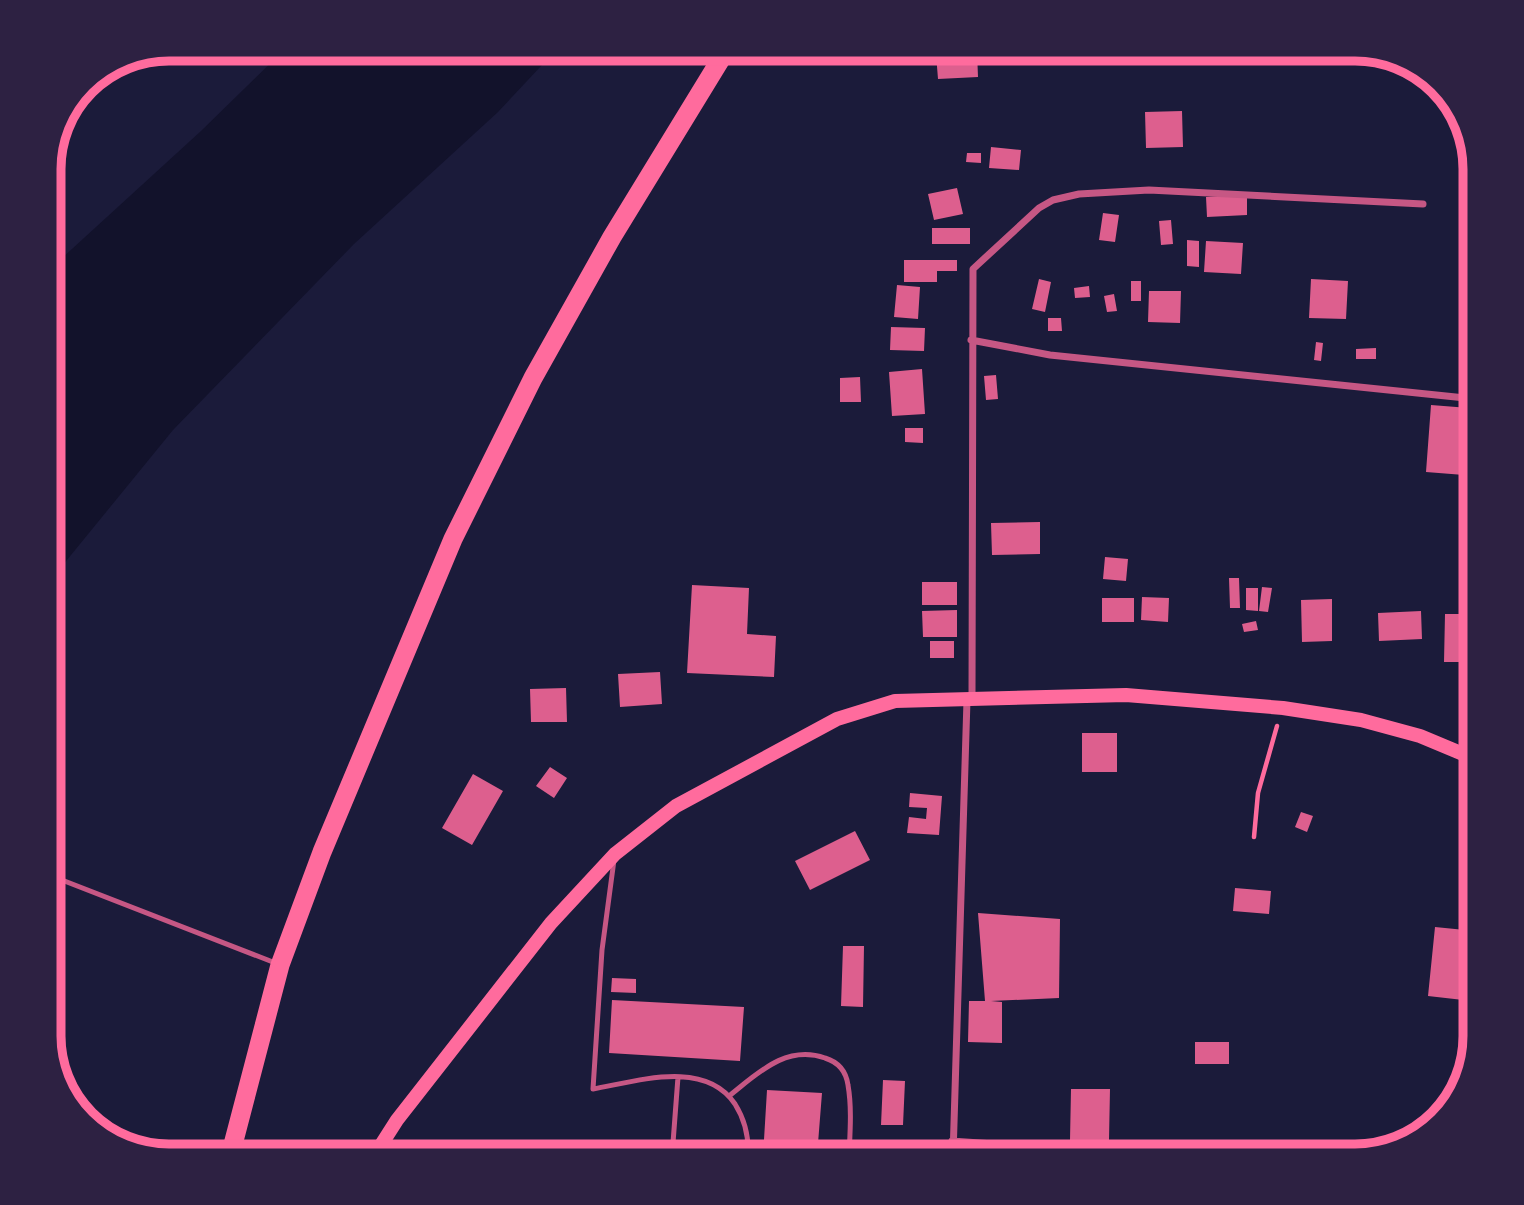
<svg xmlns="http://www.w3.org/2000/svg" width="1524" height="1205" font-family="'Fira Sans',sans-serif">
<rect width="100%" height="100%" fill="#1b1b3a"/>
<path fill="#12122b" d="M285 49H557L498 112 354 244 173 430 49 582V270L201 131Z"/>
<path fill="#dd5f8e" d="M977 51 978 77 938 79 936 54Z
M1182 111 1183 147 1146 148 1145 112Z
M991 147 1021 150 1019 170 989 168Z
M967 153H981V163L966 162Z
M957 188 963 214 934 220 928 194Z
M1247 195V215L1207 217 1206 197Z
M1103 213 1119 215 1115 242 1099 240Z
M1171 220 1173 244 1161 245 1159 221Z
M932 228H970V244H932Z
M1187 240 1199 241V267L1187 266Z
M1206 241 1243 243 1241 274 1204 272Z
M904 260H957V271H937V282H904Z
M1039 279 1051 282 1045 312 1032 309Z
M1311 279 1348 281 1346 319 1309 318Z
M1131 281H1141V301H1131Z
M897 285 920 287 918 319 894 317Z
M1089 286 1090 297 1075 298 1074 288Z
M1149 291H1181L1180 323 1148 322Z
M1114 294 1117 311 1107 312 1104 296Z
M1048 318H1061L1062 331H1048Z
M891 327 925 328 924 351 890 350Z
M1316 342 1323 343 1321 361 1314 360Z
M1376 348V359H1356V349Z
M922 369 925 414 892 416 889 372Z
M996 375 998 399 986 400 984 376Z
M860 377 861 402H840V378Z
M1431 405 1469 408 1464 475 1426 472Z
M905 428H923V443L905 442Z
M1040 522V554L992 555 991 523Z
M1105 557 1128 559 1126 581 1103 579Z
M1229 578H1239L1240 608H1230Z
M922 582H957V605H922Z
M692 585 749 588 747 634 776 636 774 677 687 673Z
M1262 587 1272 588 1268 612 1259 611Z
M1246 588H1258V611L1246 610Z
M1142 597 1169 598 1168 622 1141 620Z
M1102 598H1134V622H1102Z
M1332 599V641L1302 642 1301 600Z
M957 610V637H923L922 611Z
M1421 611 1422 639 1379 641 1378 613Z
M1445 614H1475V662H1444Z
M1256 621 1258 630 1244 632 1242 624Z
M930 641H954V658H930Z
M660 672 662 704 620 707 618 674Z
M566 688 567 722H531L530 689Z
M1082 733H1117V772H1082Z
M550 767 567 778 554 798 536 786Z
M473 774 503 791 472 845 442 828Z
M910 793 942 796 939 835 907 833 909 817 926 819 927 808 909 807Z
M1301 812 1313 816 1307 832 1295 827Z
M855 831 870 860 810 890 795 861Z
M1235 888 1271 891 1269 914 1233 911Z
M978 913 1060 919 1059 998 991 1001 1002 1002V1043L968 1042 969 1001H985Z
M1435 927 1475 931 1472 1001 1428 996Z
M843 946H864L863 1007 841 1006Z
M612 978 636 979V993L611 992Z
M612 1000 744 1007 740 1061 609 1053Z
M1195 1042H1229V1064H1195Z
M883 1080 905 1081 903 1125H881Z
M1071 1089H1110L1109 1140H1070Z
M767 1090 822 1093 817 1156H763Z"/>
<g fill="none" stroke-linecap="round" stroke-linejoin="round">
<path stroke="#ff6b9d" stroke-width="4.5" d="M1254 837 1258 793 1277 726"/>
<path stroke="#c65784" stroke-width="5" d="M614 860 602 950 593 1089C638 1081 705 1059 735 1104 745 1120 749 1137 748 1156
M49 875 278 964
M729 1096C757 1074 786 1044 825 1058 838 1062 846 1071 848 1085 852 1108 850 1133 849 1156
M672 1156 678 1077"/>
<path stroke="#c65784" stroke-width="7" d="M971 340 1050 355 1475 399
M972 699 973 269 1039 208 1053 200 1079 194 1149 190 1423 204
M952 1141 1162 1156
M953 1156 967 700"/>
<path stroke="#ff6b9d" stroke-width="14" d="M374 1156 397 1120 551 923 615 854 676 806 837 719 895 701 1126 695 1283 708 1361 720 1420 736 1475 759"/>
<path stroke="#ff6b9d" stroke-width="19" d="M230 1156 280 965 322 852 453 539 533 378 612 237 727 49"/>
</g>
<path d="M0 0H1524V1205H0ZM169 61H1355A108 108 0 0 1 1463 169V1036A108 108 0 0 1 1355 1144H169A108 108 0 0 1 61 1036V169A108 108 0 0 1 169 61Z" fill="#2d2142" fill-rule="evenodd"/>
<path fill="none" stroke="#ff6b9d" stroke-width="9" d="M169 61H1355A108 108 0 0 1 1463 169V1036A108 108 0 0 1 1355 1144H169A108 108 0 0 1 61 1036V169A108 108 0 0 1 169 61Z"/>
</svg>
